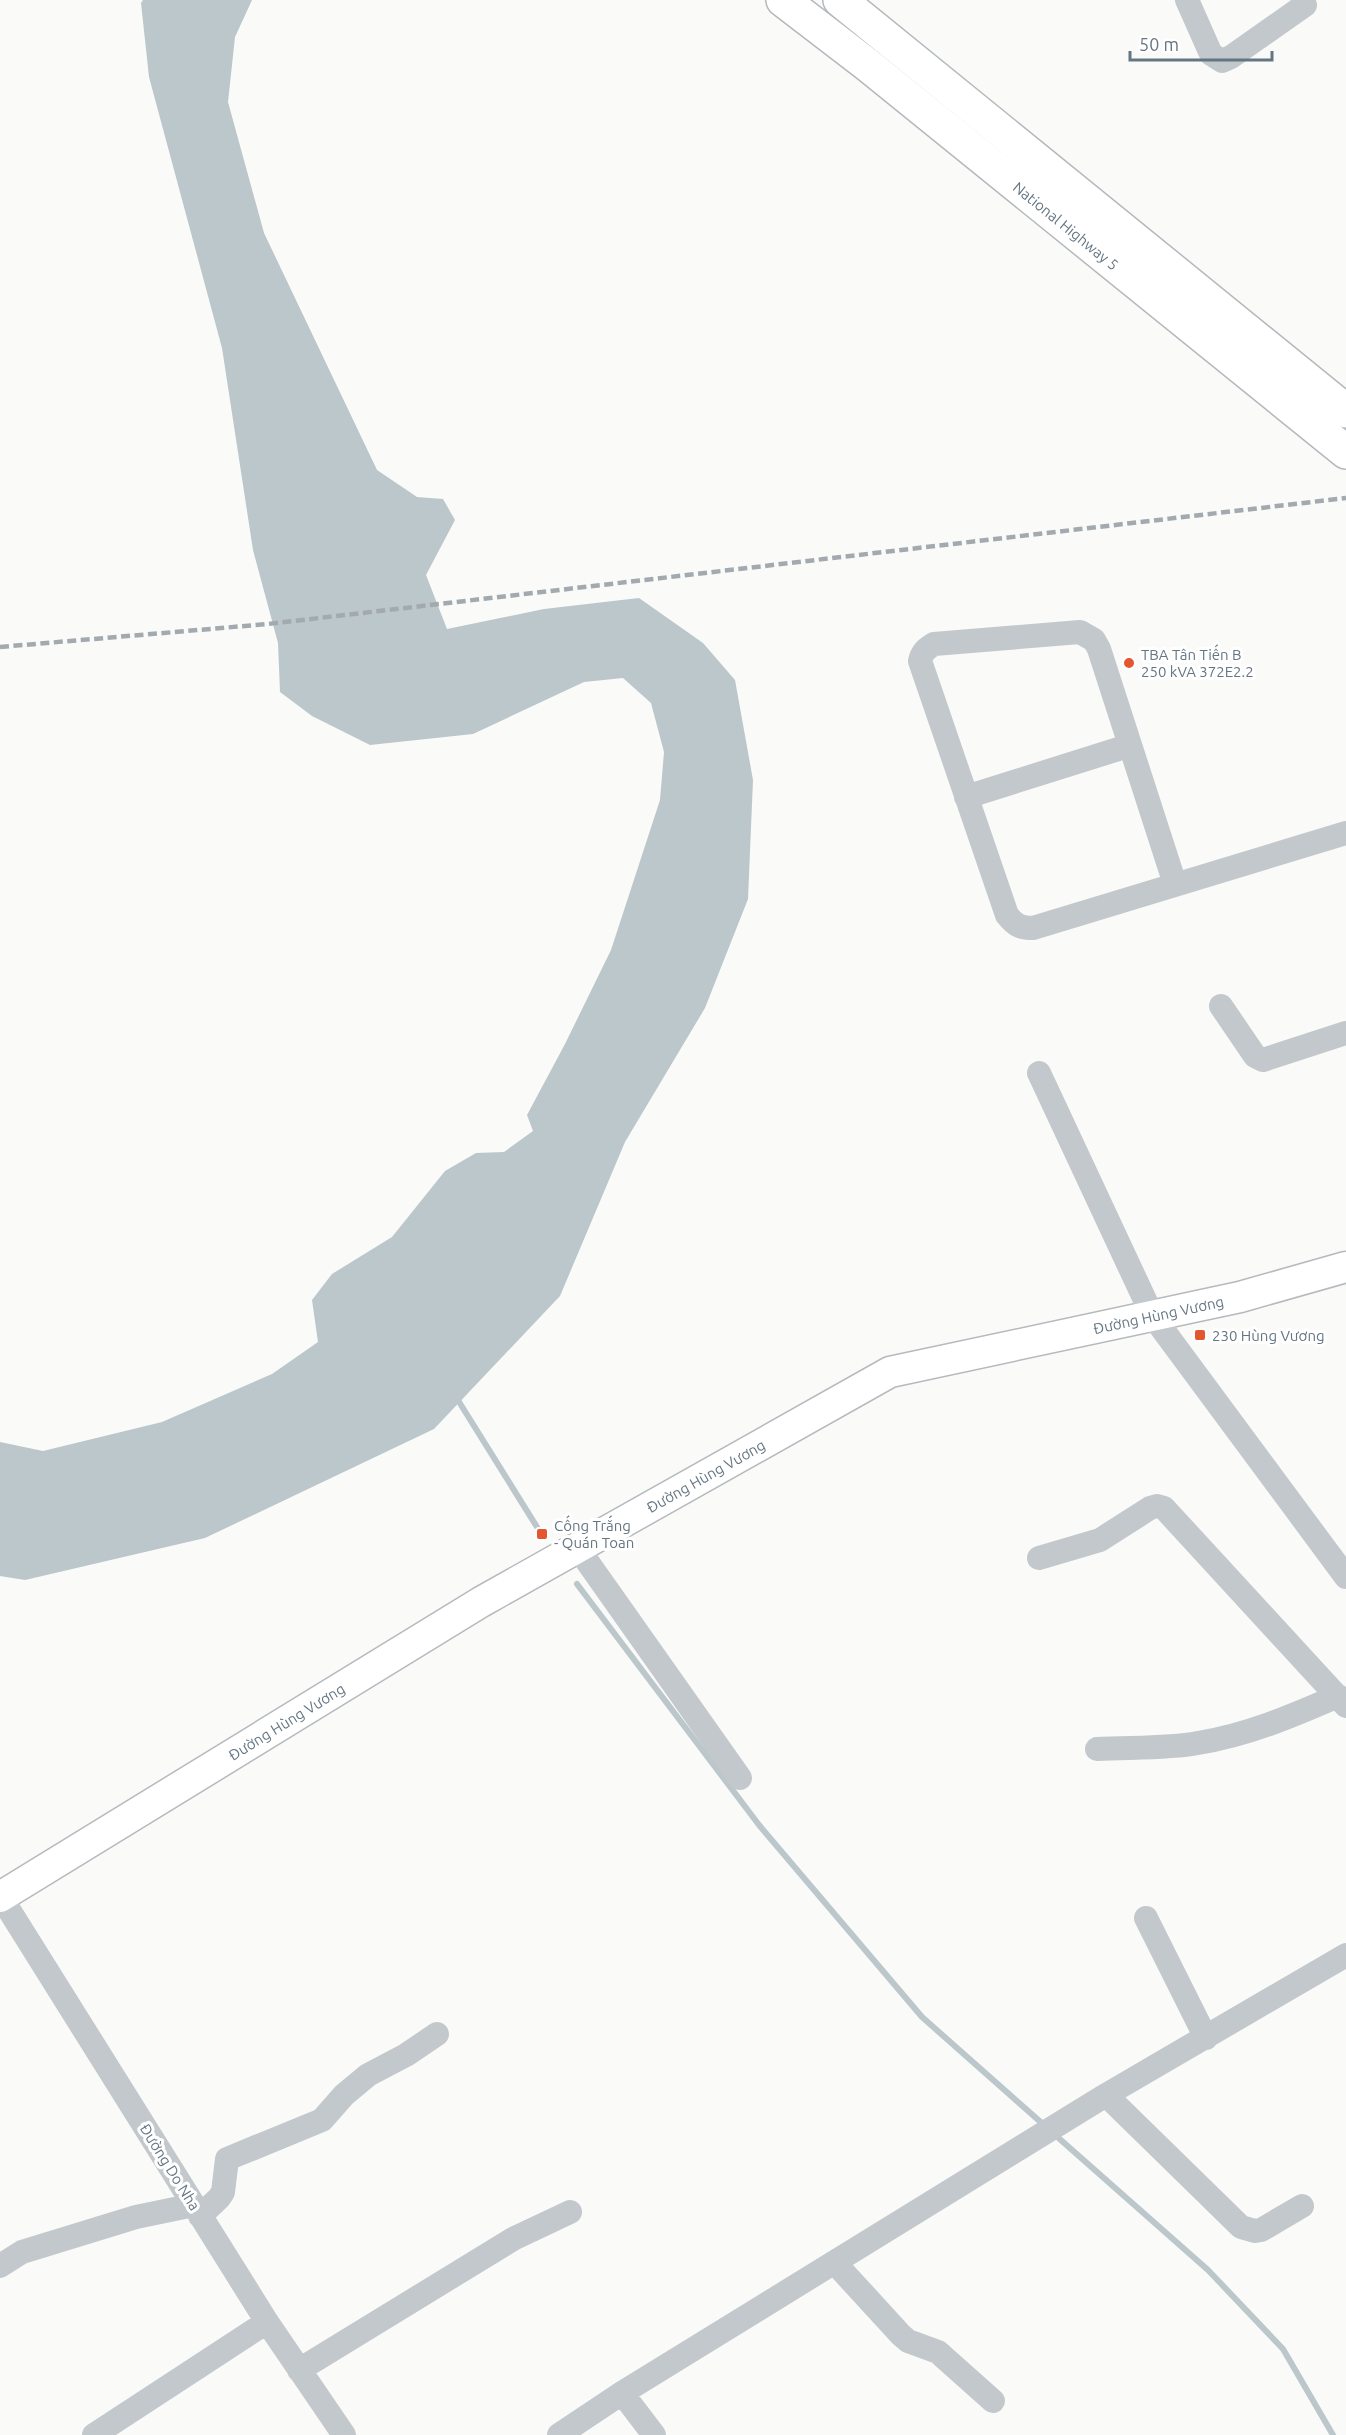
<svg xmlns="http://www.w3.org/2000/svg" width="1346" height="2435" font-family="Ubuntu,sans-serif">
<rect width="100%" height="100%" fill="#fafaf8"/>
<path fill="#bbc7cb" d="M143 0H252L235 37 228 102 264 233 377 470 417 497 443 499 455 520 426 575 447 629 544 609 639 598 703 643 735 680 753 780 748 899 705 1008 625 1142 560 1296 434 1429 205 1538 25 1580 0 1576V1442L43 1451 162 1422 272 1374 318 1342 312 1300 332 1274 392 1237 445 1171 476 1153 504 1152 533 1131 527 1115 565 1044 611 950 660 800 664 752 651 703 623 678 584 682 473 734 370 745 312 716 280 692 278 643 253 550 222 348 149 77 141 3Z"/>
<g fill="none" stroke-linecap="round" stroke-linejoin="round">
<path stroke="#bbc7cb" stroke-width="6" d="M456 1397 537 1527
M577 1584 759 1825 922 2017 1044 2125
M1054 2134 1208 2270 1283 2349 1333 2435"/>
<g stroke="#b5babe" stroke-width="33">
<g id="major">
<path id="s1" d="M0 1897 481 1602 890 1372 1240 1297 1346 1267"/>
</g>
</g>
<g stroke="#b4b9bd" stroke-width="36">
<g id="highway">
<path id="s2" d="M783 0 869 66 1346 452"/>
<path d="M840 0 1346 411"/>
</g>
</g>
<path stroke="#c3c8cc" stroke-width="24" d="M1187 0 1211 54 1222 61 1231 57 1305 5
M966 797 1128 746
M1175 884 1099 649 1094 640 1080 632 934 644C926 649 922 652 920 661L1007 915C1015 925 1020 928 1033 928L1346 833
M1221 1006 1255 1056 1263 1060 1346 1033
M1039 1073 1152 1315 1346 1577
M577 1547 740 1778
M1039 1558 1100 1540 1150 1508 1157 1506 1164 1508 1346 1706
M1097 1749C1130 1747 1166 1749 1198 1743 1248 1735 1292 1716 1338 1696
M1 1897 267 2322 344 2435
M1146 1918 1206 2038
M1106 2095 1241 2227 1255 2231 1261 2230 1302 2206
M200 2216 219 2198 223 2192 227 2159 322 2120 344 2095 368 2075 406 2055 437 2034
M835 2263 901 2335 908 2341 938 2352 993 2401
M0 2266 22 2252 136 2217 194 2205
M299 2370 513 2239 570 2212
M622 2393 654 2435
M94 2435 267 2322
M559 2435 622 2393 1106 2095 1346 1955"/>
<use href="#major" stroke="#fff" stroke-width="30"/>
<use href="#highway" stroke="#fff" stroke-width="33"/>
<path stroke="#a2aab0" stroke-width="4.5" stroke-dasharray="9 4.5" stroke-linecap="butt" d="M0 647 268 624 1346 498"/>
</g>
<g fill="#e4572e" stroke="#fff" stroke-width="2">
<circle cx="1129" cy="663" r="6"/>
<rect x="1194" y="1329" width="12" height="12" rx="3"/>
<rect x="536" y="1528" width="12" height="12" rx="3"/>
</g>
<g text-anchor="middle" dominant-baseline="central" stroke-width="6" stroke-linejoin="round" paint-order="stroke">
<g font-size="15" fill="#657683" stroke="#fff">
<text stroke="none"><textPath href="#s2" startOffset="362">National Highway 5</textPath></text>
<text stroke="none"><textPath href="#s1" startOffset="1308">Đường Hùng Vương</textPath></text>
<text stroke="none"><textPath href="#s1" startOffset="822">Đường Hùng Vương</textPath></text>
<text stroke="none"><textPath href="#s1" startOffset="336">Đường Hùng Vương</textPath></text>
<text transform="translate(170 2167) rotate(58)">Đường Do Nha</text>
</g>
<g font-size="15" fill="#657683" stroke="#fff" text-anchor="start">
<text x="1141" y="654">TBA Tân Tiến B<tspan x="1141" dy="17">250 kVA 372E2.2</tspan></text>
<text x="1212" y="1335">230 Hùng Vương</text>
<text x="554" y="1525">Cống Trắng<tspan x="554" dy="17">- Quán Toan</tspan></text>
</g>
</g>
<path d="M1130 51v9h142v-9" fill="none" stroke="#657683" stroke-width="3"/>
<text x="1139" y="51" font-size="18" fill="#657683" stroke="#ffffff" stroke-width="4.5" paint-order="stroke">50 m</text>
</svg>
